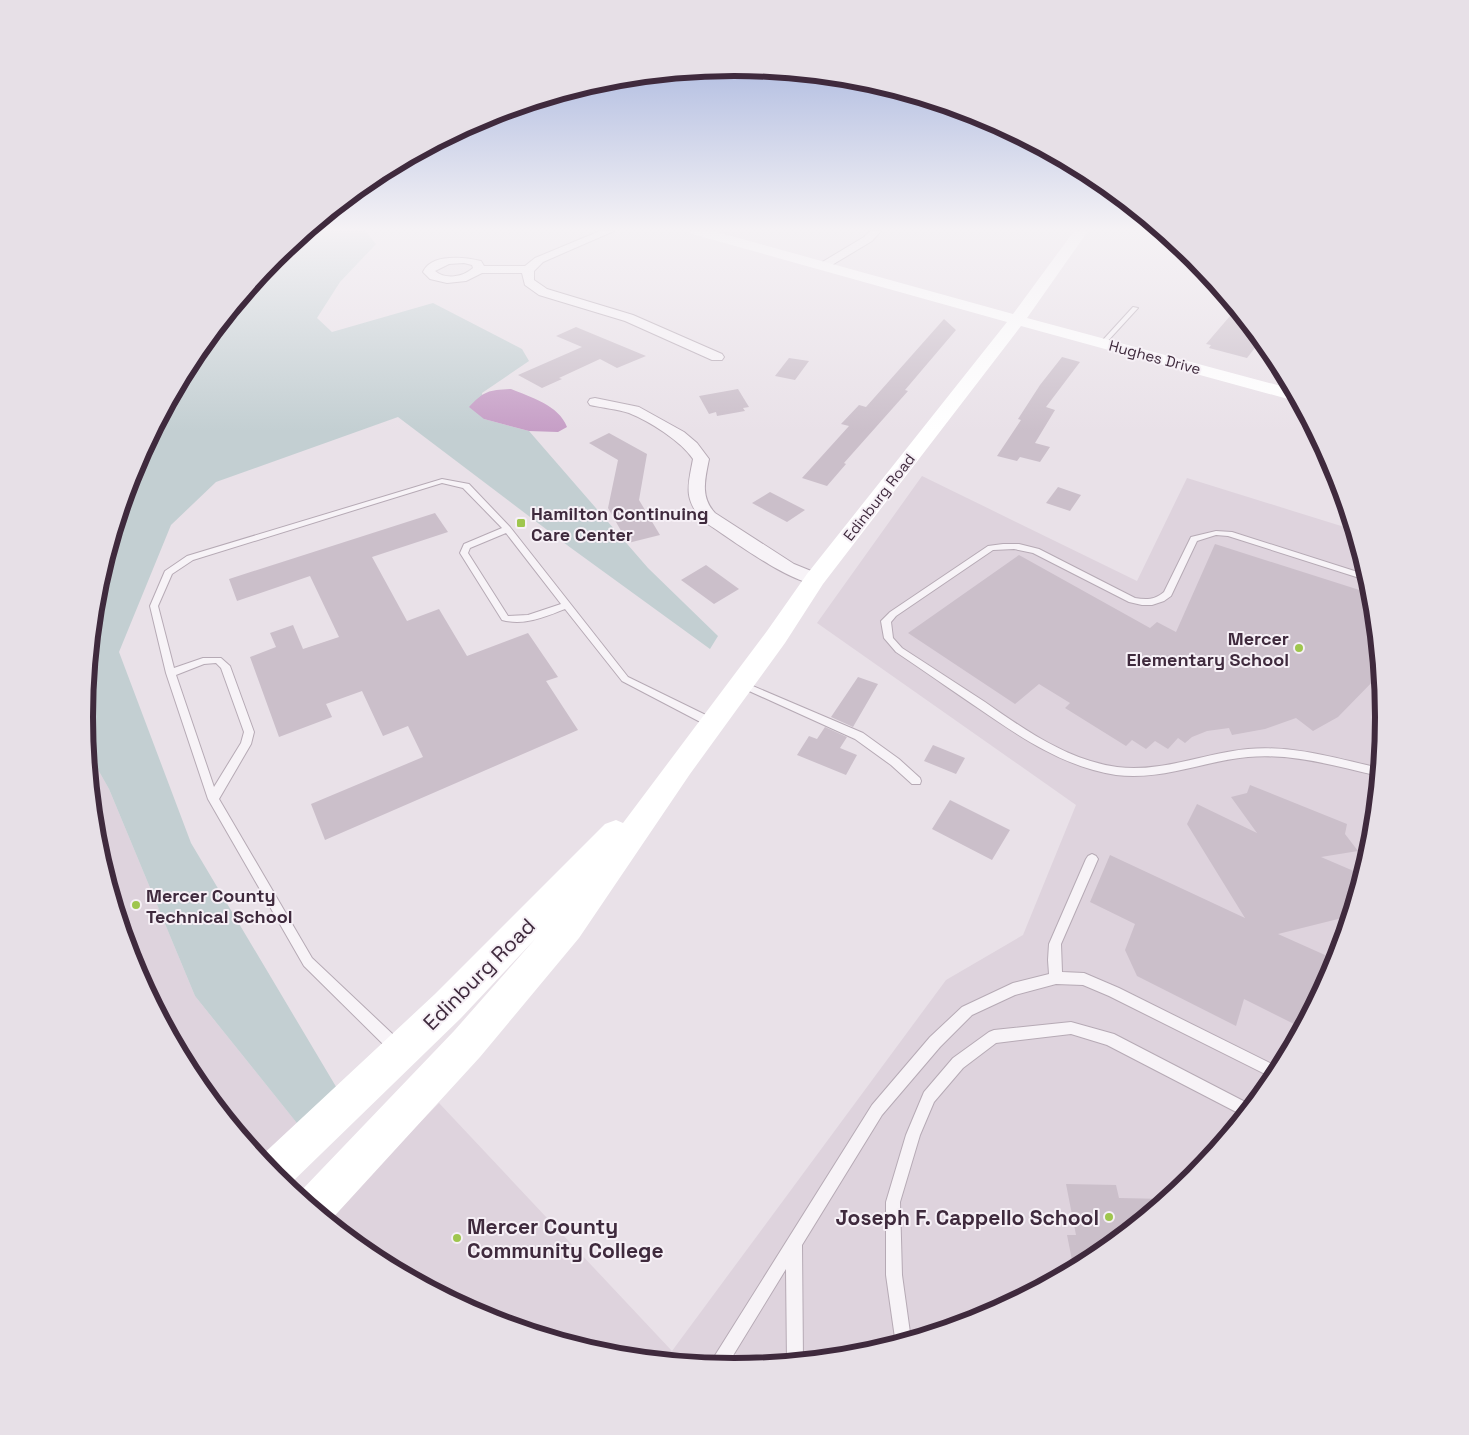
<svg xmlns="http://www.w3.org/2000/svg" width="1469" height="1435" font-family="'Space Grotesk',sans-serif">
<rect width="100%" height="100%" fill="#e9e1e8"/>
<path fill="#ded3dd" d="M922 476 1137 581 1187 478 1354 530 1372 591 1384 718 1372 845 1335 966 1275 1079 1194 1177 1095 1258 983 1318 861 1355 734 1367 607 1355 485 1318 373 1258 326 1219 439 1103 672 1351 946 980 1023 935 1076 805 817 623Z
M88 752 109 789 195 996 300 1127 262 1161 194 1078 134 966 97 844Z"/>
<path fill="#c3cfd2" d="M308 231H365L376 244 340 282 317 318 332 332 433 303 522 349 529 361 482 393 484 419 529 431 648 568 718 636 710 649 571 548 398 417 216 482 171 525 119 652 191 843 338 1090 300 1127 195 996 109 789 88 752 85 717 97 590 134 468 194 356 275 258Z"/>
<path fill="#c69ec6" d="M511 389C530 397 559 405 567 427L558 432 529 431 484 419 469 407C484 391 489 390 511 389Z"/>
<path fill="#cbbfca" d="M1236 309 1261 340 1247 358 1209 348 1211 345 1206 344Z
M944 319 956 330 905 390 908 391 844 463 846 464 827 486 802 478 849 426 841 424 859 405 866 407Z
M576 327 646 356 617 368 600 359 559 378 562 379 542 388 518 375 582 347 556 336Z
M1062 357 1080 362 1046 407 1055 410 1035 443 1050 447 1040 462 1020 457 1017 461 997 456 1021 420 1018 419 1040 385Z
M789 358 809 361 795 380 775 376Z
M738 389 749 407 743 408 745 411 717 416 716 412 709 414 699 396Z
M609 433 647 454 639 500 660 535 628 543 608 508 618 460 589 443Z
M1058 487 1081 495 1070 511 1046 503Z
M770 492 805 510 787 522 752 503Z
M435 513 448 532 372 557 407 621 439 609 467 656 528 633 558 677 546 681 578 730 325 840 311 804 423 757 408 726 383 736 362 691 326 704 332 717 279 737 250 657 276 647 270 633 293 625 303 649 339 637 310 576 237 601 229 579Z
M1215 544 1372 594 1380 674 1338 717 1313 731 1296 718 1265 729 1232 735 1229 728 1207 731 1192 737 1185 743 1178 738 1168 749 1155 741 1146 749 1132 740 1126 746 1065 708 1070 703 1039 684 1015 704 908 633 1019 555 1150 628 1157 622 1176 632Z
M706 565 739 589 714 604 681 580Z
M858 677 878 684 853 727 831 717Z
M825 727 847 737 840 748 857 755 846 775 797 755 809 736 817 739Z
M933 745 965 758 956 774 924 761Z
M1250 785 1347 824 1345 834 1358 851 1321 857 1363 875 1350 916 1278 934 1325 955 1314 1006 1302 1028 1244 999 1236 1026 1137 976 1125 950 1135 924 1090 902 1110 855 1245 918 1187 824 1197 804 1257 833 1231 797 1247 793Z
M950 800 1010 830 992 860 932 829Z
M1066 1184 1116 1185 1119 1198 1167 1199 1095 1258 1074 1270 1067 1235H1076Z"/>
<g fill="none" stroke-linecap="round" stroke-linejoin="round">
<g stroke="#b6aab5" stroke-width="2">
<path id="lane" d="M1133 307 1138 308 1105 344H1101V342Z
M442 479 469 484 510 527 628 677 716 720 717 723 716 726H708L622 681 565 609C545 617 524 626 502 620L460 553 464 544 502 528 463 488 442 483 193 560 172 574 158 606 174 668 203 658H221L230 666 254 732 251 744 219 799 312 958 401 1042 403 1047 401 1052 396 1054 391 1052 304 966 208 799 166 673 150 606 165 571 187 556ZM506 533 561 604 528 615 508 616 468 553 470 548ZM216 663 221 668 244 732 241 743 214 787 176 675 204 664Z
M1216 531 1232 532 1367 575 1369 581 1228 536 1216 535 1197 541 1171 596 1164 601 1152 605H1142L1129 602 1033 553 1014 549 993 550 896 616 891 622 893 638 902 648C930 666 957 684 985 702 1025 730 1067 760 1117 767 1161 773 1204 753 1248 749 1292 745 1336 758 1379 768V776C1336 766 1292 753 1248 757 1204 761 1161 781 1116 775 1064 767 1020 737 978 708 950 689 923 670 896 652L884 638 881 621 890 612 988 546 1003 544H1019L1039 549 1135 598C1146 600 1155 600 1164 592L1191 537Z
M741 681 863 733 899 759 920 778 921 781 920 784H912L891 765 855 739 738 686 736 684Z
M1092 854 1096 856 1098 859 1061 944 1062 972 1084 973 1119 988 1280 1068 1275 1079 1109 996 1083 985 1056 984 1015 995 972 1015 940 1047 882 1115 802 1245 803 1361 787 1362 786 1269 726 1367 709 1365 872 1105 930 1037 962 1007 1013 983 1049 974 1048 960 1049 944 1086 859 1088 856Z
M1071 1022 1114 1034 1253 1106 1244 1116 1107 1045 1071 1034 996 1043 963 1068 934 1102 920 1135 900 1202 902 1275 911 1340 896 1345 886 1275V1202L906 1135 924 1092 953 1058 989 1032 994 1030Z"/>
</g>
<g stroke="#b6aab5" stroke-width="2">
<path id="street" d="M600 231H614L543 262 534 271V280L547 289 633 315 722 354 724 357 722 360H712L625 321 539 295 525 285 522 273H482L466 281 447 283 430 279 423 272C431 253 465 257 481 261L484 266H525L535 258ZM464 263 472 265 473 268C463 277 446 280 435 271L449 264Z
M870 231H881L872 241 827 268H819L817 266 819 264 864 237Z
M595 398 639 407 684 432 697 443 709 459C705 479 700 497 715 513L794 564 821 575 824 579 821 583C797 590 726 535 703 521 683 498 688 486 693 459 681 441 649 421 629 413 617 409 603 408 590 405L588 402 590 399Z"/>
</g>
<use href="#lane" fill="#f7f3f7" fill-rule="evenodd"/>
<use href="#street" fill="#f7f3f7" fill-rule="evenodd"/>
<path fill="#fff" fill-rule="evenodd" d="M690 231H713L1013 314 1074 231H1088L1027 318 1292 389 1298 400 1288 399 1021 326 823 584 785 643 690 774 579 938 480 1057 329 1222 298 1196V1194L454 1031 536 938 461 1018 287 1187 275 1177 259 1158 435 994 605 824 616 820 623 823 767 631 807 574 1007 322 692 234Z"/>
</g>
<linearGradient id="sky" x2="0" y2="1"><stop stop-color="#9aabda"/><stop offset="0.53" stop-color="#f5f2f5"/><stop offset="1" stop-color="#f5f2f5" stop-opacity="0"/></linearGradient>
<rect width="1469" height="432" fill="url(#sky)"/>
<g fill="#9fc64e" stroke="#f6f0f6" stroke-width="2">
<rect x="516" y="518" width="10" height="10" rx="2.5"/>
<circle cx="1299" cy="648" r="5"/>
<circle cx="136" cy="905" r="5"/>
<circle cx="1109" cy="1217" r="5"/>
<circle cx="457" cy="1238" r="5"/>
</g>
<g text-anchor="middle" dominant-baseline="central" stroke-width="4" stroke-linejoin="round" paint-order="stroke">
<g font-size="15" fill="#3f2a3d" stroke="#f6f0f6">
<text transform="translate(1155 357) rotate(15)">Hughes Drive</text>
<text transform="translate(879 497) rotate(-52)">Edinburg Road</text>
</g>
<g font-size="18" font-weight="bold" fill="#3f2a3d" stroke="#f6f0f6" text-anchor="start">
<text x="531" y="513">Hamilton Continuing<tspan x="531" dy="21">Care Center</tspan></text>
<text x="1289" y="638" text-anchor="end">Mercer<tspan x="1289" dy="21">Elementary School</tspan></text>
<text x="146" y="895">Mercer County<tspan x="146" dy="21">Technical School</tspan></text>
</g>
<g font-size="21" fill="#3f2a3d" stroke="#f6f0f6">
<text transform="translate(479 974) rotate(-45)">Edinburg Road</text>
</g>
<g font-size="21" font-weight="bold" fill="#3f2a3d" stroke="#f6f0f6" text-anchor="end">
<text x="1099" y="1217">Joseph F. Cappello School</text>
<text x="467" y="1226" text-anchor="start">Mercer County<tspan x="467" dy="24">Community College</tspan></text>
</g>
</g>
<path d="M0 0H1469V1435H0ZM93 717a641 641 0 1 1 1282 0a641 641 0 1 1-1282 0Z" fill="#e7e0e7" fill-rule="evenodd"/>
<path fill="none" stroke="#3f2a3d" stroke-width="6" d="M93 717a641 641 0 1 1 1282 0a641 641 0 1 1-1282 0Z"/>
</svg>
